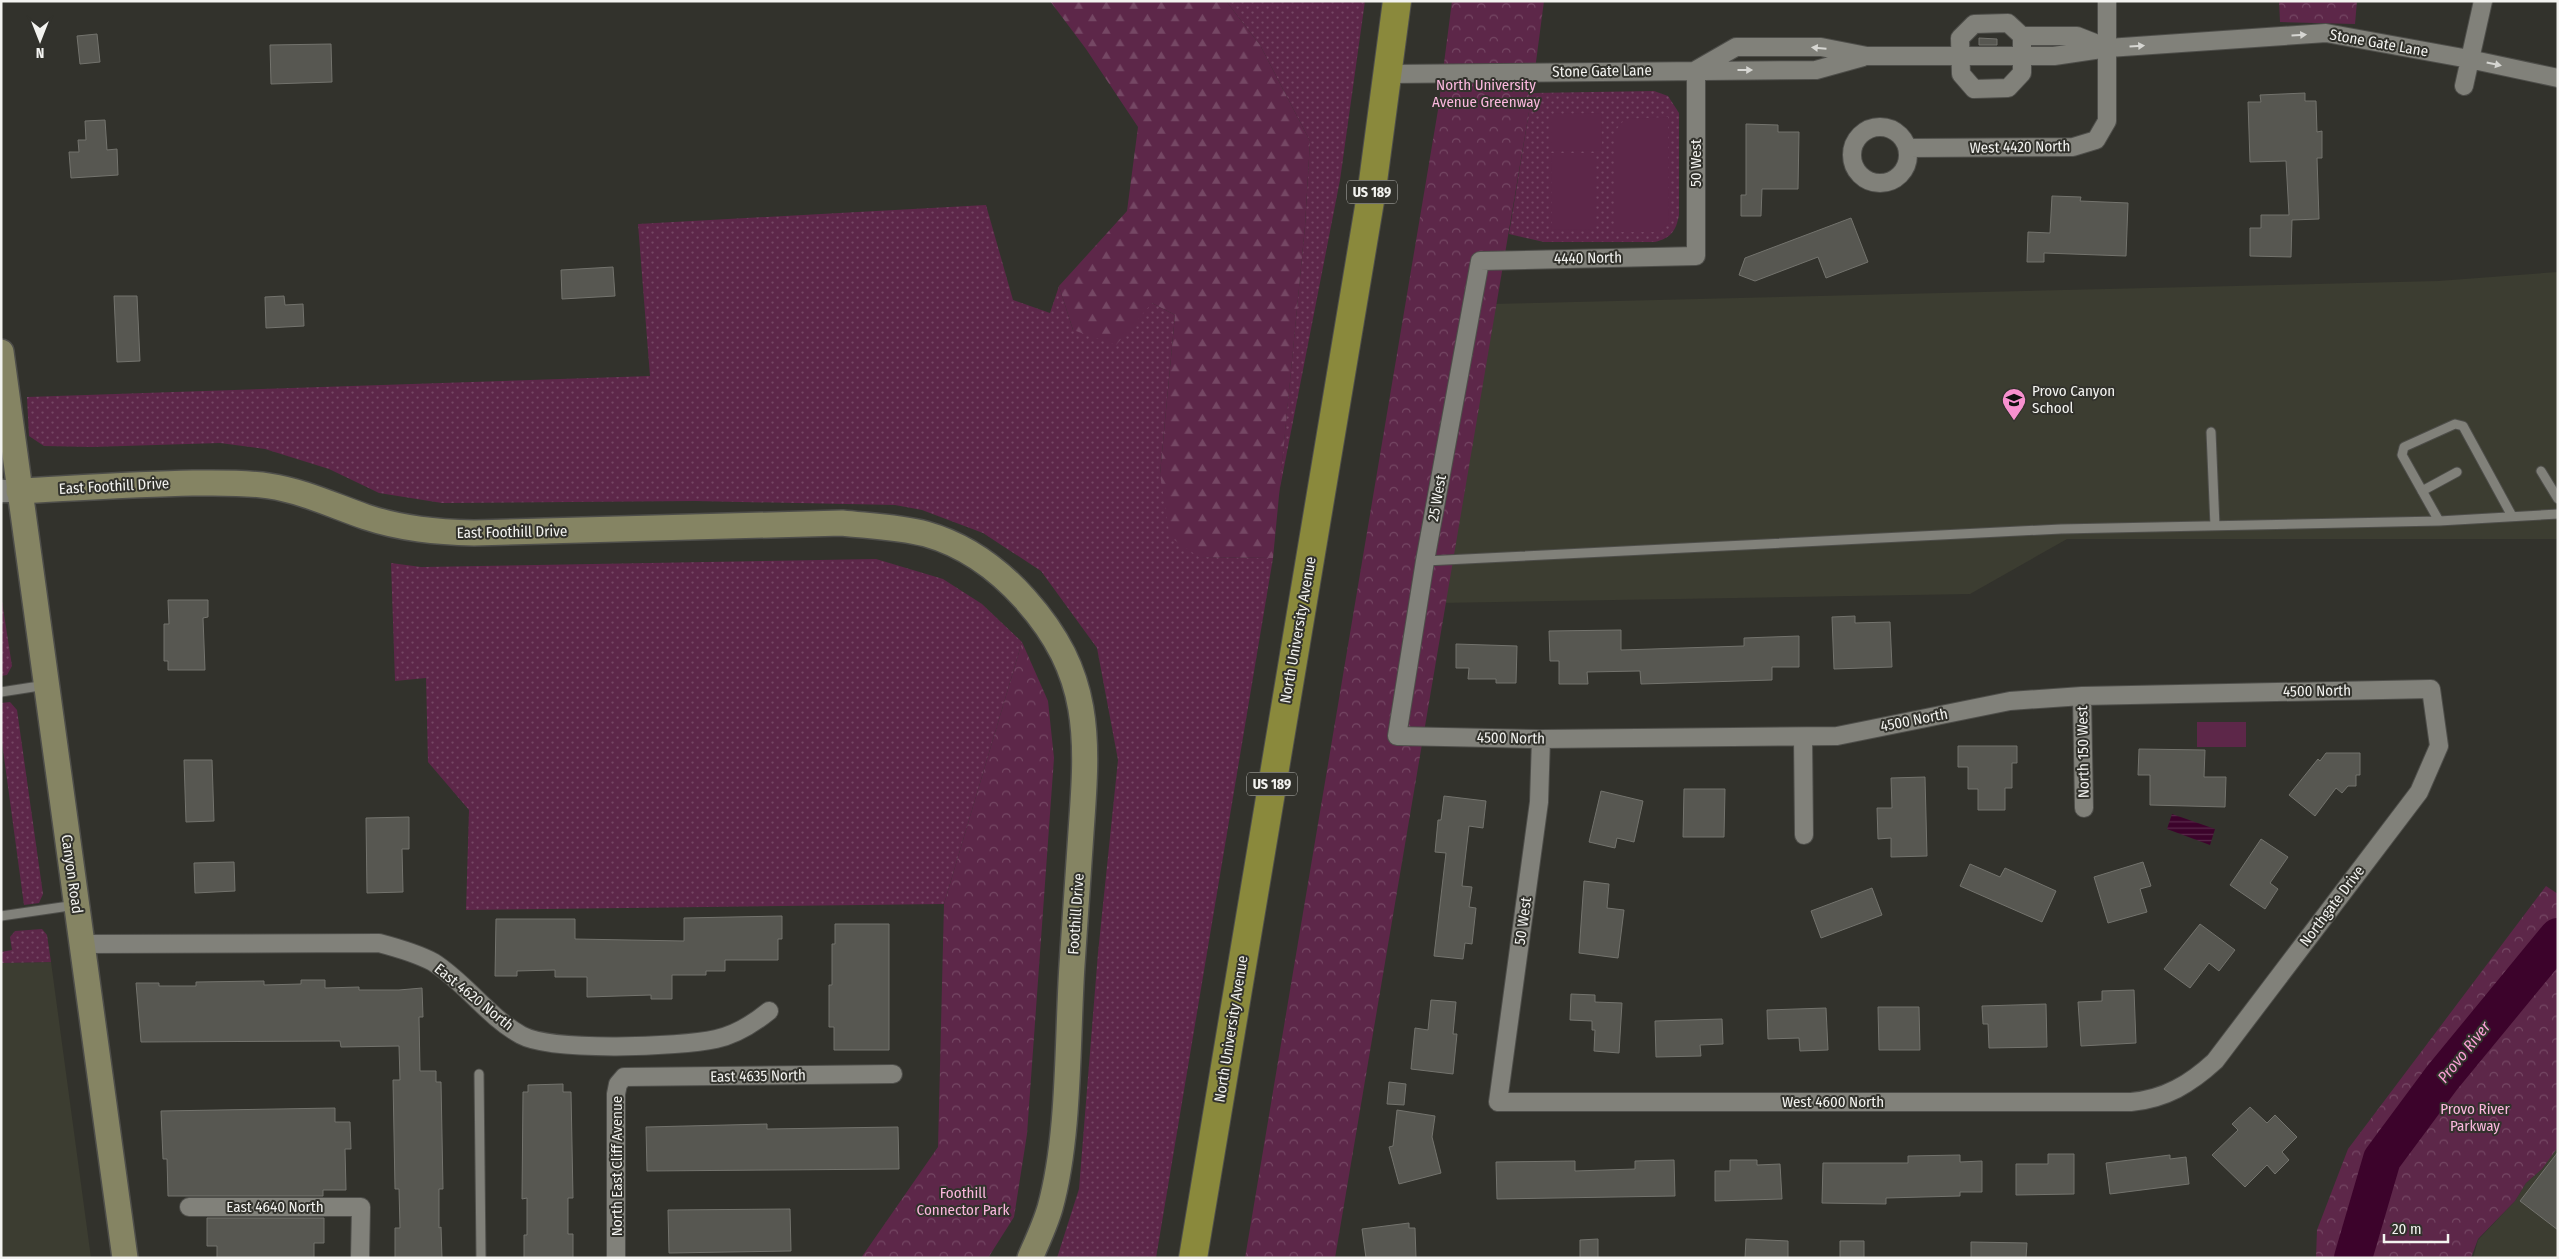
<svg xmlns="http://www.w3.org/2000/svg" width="2559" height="1259" font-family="'Fira Sans Condensed',sans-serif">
<defs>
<pattern id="grass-dots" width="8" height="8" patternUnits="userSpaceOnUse" patternTransform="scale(1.25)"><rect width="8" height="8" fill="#5d2749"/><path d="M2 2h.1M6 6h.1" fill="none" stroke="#754764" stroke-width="1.8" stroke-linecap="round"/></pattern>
<pattern id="forest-firs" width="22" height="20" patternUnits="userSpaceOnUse" patternTransform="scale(1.25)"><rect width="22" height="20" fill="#5d2749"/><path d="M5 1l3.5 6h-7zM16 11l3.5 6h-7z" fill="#754764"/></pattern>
<pattern id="park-crowns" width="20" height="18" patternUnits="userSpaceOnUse" patternTransform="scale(1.25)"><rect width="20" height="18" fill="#5d2749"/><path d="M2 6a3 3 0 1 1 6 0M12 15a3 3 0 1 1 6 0" fill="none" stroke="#754764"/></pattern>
<pattern id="water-rules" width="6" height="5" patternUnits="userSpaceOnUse" patternTransform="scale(1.25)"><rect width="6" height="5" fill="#3c032b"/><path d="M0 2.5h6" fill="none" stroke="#59284a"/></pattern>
</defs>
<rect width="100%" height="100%" fill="#32322c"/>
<path fill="#3c3d31" d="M2558 272V539H2067L1970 594 1437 603 1490 304 2438 281Z
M51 962 91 1258H1V963Z
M2558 1146V1258H2473L2478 1240 2515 1201 2526 1183 2542 1169Z"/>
<path fill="url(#grass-dots)" d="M1226 1H1365L1340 180 1279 493 1305 226 1310 141 1260 45Z
M1654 91 1668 96 1679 113V215C1676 231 1671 238 1655 242H1544L1509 234 1532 93Z
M986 205 1013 300 1050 313 1059 286 1073 330 1152 303 1175 315 1160 474 1199 557 1273 558 1156 1258H1057L1079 1189 1098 953 1118 760 1097 648 1041 571 983 533 922 510 895 505 695 501 442 503 379 493 329 469 265 449 220 443 92 447 44 446 29 436 27 397 650 376 638 224Z
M876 559 943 579 982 604 1022 642 944 904 466 910 469 810 428 762 426 678 395 681 391 563 421 567Z
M1 595 12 666 7 675 1 676Z
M10 702 17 710 43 894 39 903 24 905 1 735V703Z
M42 929 47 935 51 962 1 963V952L12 950 10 937 15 931Z"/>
<path fill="url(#forest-firs)" d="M1050 1H1226L1260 45 1310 141 1305 226 1273 558 1199 557 1170 537 1160 474 1175 315 1152 303 1116 345 1073 330 1059 286 1127 211 1138 127 1086 49Z"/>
<path fill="url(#park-crowns)" d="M1452 1H1544L1531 100 1335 1258H1245L1438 110Z
M2279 1H2357L2355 24 2280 22Z
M1022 642 1048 701 1054 758 1027 1134 1014 1217 988 1258H861L938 1147 944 904Z
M2546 886 2558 894V1147L2542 1169 2526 1183 2515 1201 2478 1239 2471 1258H2316L2317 1230 2348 1149Z"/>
<path fill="#5d2749" d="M1601 113 1602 150 1549 151V114Z
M1668 117 1669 222 1660 232H1616V130L1625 119Z
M1551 153H1596V229L1552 230Z
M2197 722H2246V747H2197Z"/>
<path fill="url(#water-rules)" d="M2172 814 2215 829 2210 845 2167 829Z"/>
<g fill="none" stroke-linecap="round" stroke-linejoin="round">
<path stroke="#3c032b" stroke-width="38" d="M2353 1258 2382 1159 2442 1078 2558 937"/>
</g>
<path fill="#575751" stroke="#73736d" d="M97 34 100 62 80 64 77 36Z
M1979 38 1997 39V45H1979Z
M331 44 332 82 271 84 270 45Z
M2305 93V101H2316L2317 132 2322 131V158H2317L2319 219 2292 220 2291 257 2250 256V228H2261V215H2289L2286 161 2250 162 2248 102H2261L2260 95Z
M105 120 107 150 117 149 118 175 71 178 69 152H79L78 140H86L85 121Z
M1746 124 1778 125V132H1799L1798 189H1762L1761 216H1741V195H1746Z
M2052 196 2081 197 2080 201 2128 203 2126 256 2044 253V262H2027L2028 232 2050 233Z
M1851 218 1868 262 1826 278 1818 257 1755 281 1739 275 1745 258Z
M613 267 615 296 562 299 561 270Z
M114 296H137L140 361 117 362Z
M284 296 285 305 303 304 304 326 266 328 265 297Z
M168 600H208V617L203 618 205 670H168V661H164V624H169Z
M1855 616V623L1890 622 1892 667 1834 669 1832 617Z
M1621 630V650L1744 646V638L1799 636V667H1772V680L1641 684 1640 671 1587 672 1588 684H1559V661H1550L1549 631Z
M1456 644 1517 646 1516 683H1496V679H1468L1469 668H1456Z
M1958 746H2017V763H2012V788H2005V810H1978V789H1968V767H1958Z
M2139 749 2205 750 2204 777H2226L2225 807 2150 805V775H2138Z
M2326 753H2360V775H2356V786H2348L2342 793 2336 788 2315 816 2289 795 2318 759 2320 761Z
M184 760H212L214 821 186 822Z
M1925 777 1927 856 1891 857V838L1878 839 1877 808H1892L1891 778Z
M1684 789H1725L1724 837H1683Z
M1601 791 1643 801 1634 842 1617 838 1615 848 1589 842Z
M1444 796 1486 801 1483 828 1469 826 1462 886 1472 887 1469 907 1476 908 1472 944 1465 943 1463 959 1434 956 1446 853 1435 852 1438 820H1441Z
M409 817V849H402L403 892 367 893 366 818Z
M2261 839 2288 857 2270 883 2278 889 2265 909 2230 885Z
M234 862 235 891 195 893 194 863Z
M2143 862 2151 886 2140 889 2147 912 2108 923 2094 877Z
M1970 864 2000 877 2005 868 2056 891 2042 922 1960 886Z
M1584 881 1609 884 1607 908 1624 910 1618 958 1579 953Z
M1872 888 1882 915 1821 938 1811 911Z
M782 916V939H778V960H725V971H706V975H672V999H651V995L587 997V977H555V970L517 971V976H495L496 919H575V939L684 941V918Z
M835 924H889V1050H834V1027H829V985H832V944H835Z
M2200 924 2235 950 2219 971 2209 963 2190 988 2164 969Z
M301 980H325V988L359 987V990H399L422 988 423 1017H419L420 1071H436V1082H441L443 1189H439V1228L441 1227 442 1258H395V1228H400L399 1189H395L393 1080H400L399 1046 341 1047 340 1041 141 1042 136 983H159V986H196V982L264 981V985L301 984Z
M2134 990 2136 1043 2081 1046 2078 1002 2102 1001V991Z
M1571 994 1595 995V1002L1622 1003 1619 1053 1594 1051 1595 1030H1592V1021L1570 1020Z
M1431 1000 1456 1002 1453 1034H1457L1453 1074 1411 1069 1415 1028 1428 1030Z
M2046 1004 2047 1047 1989 1048 1988 1024H1983L1982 1006Z
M1878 1007H1919L1920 1050H1879Z
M1826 1008 1828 1050 1800 1051 1799 1038 1768 1039 1767 1010Z
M1722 1019 1723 1044 1700 1045 1701 1056 1656 1057 1655 1021Z
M1389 1082 1406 1084 1404 1105 1387 1104Z
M563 1084V1092H571L573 1198H568V1234H573V1258H524V1235H527V1198L522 1199 523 1092H528V1085Z
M2250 1107 2267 1123 2275 1115 2297 1137 2282 1152 2289 1160 2275 1174 2267 1165 2245 1187 2212 1155 2238 1130 2232 1124Z
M335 1108V1122H350L351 1149H345L346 1190H323V1196H168L167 1159H163L161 1111Z
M1397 1110 1435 1116 1432 1137 1441 1173 1399 1184 1389 1147 1393 1146Z
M767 1124V1129L898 1127 899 1169 647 1171 646 1127Z
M2558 1152V1230L2520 1201Z
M2048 1154H2074V1194L2016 1195V1164H2048Z
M1960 1155V1162L1982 1161V1192H1960V1196L1886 1198V1204L1822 1203 1823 1163H1908V1156Z
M2170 1155V1159L2186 1157 2189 1184 2110 1194 2106 1163Z
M1674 1160 1675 1196 1497 1199 1496 1162 1575 1161V1171L1635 1169V1161Z
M1730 1160H1757V1165L1780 1164 1782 1199 1715 1201V1171H1730Z
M790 1209 791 1251 669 1253 668 1210Z
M207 1218H324V1243H314V1258H217V1246H207Z
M1409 1223V1228H1415L1416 1258H1366L1362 1229Z
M1598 1239V1258H1580V1240Z
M1746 1239 1788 1241V1258H1745Z
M1840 1241H1864V1258H1840Z
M1971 1242 2027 1243 2026 1258H1971Z"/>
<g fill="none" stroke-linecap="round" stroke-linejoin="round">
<g stroke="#4e4e4a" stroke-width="11">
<path id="service" d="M2211 432 2215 526
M2541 471 2558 499
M2422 491 2457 472
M2439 521 2402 455 2404 447 2455 424 2463 426 2512 516
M1425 561 2061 529 2439 521 2558 514
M1 692 46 685
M1 916 76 905
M479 1074 481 1258"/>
</g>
<g stroke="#4e4e4a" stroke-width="20">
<path id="minor" d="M2008 23 2022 36V73L2008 88 1974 89 1961 74 1960 38 1974 24Z
M2022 36H2077L2105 47
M1696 70 1736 47H1821L1867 56H2054L2108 48 2326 33 2469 59 2558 78
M1387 74 1816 70 1863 57
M2464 86 2483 1
M1852 155a28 28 0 1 1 56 0a28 28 0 1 1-56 0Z
M1907 148 2073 147 2096 140 2107 121V1
M2082 696 2084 808
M1803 737 1804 835
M1541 739 1539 802 1498 1102H2131C2165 1099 2190 1084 2215 1061L2419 792 2439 746 2431 689 2082 696 2010 701 1837 736 1541 739 1397 736 1425 561 1480 261 1696 256V70
M83 944 379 943C398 948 416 953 433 962 465 982 487 1016 521 1035 552 1052 679 1047 716 1039 735 1035 753 1024 769 1011
M189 1207H361L360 1258
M616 1258V1094L618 1084 624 1077 893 1074"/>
</g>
<g stroke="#4e4e4a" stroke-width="25">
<path id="tertiary" d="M1 491H19"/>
</g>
<g stroke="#4e4e4a" stroke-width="28">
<path id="secondary" d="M1 352 125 1258
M19 491C77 488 135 484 193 483 218 483 244 482 269 486 303 491 334 506 366 517 402 529 437 532 474 533L842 523C870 526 899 527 926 534 965 545 998 569 1025 599 1092 674 1088 737 1081 832 1078 876 1075 920 1072 965 1067 1041 1070 1136 1050 1208 1045 1225 1037 1242 1030 1258"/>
</g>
<g stroke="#4e4e4a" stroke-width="30">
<path id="trunk" d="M1193 1258 1372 189 1397 1"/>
</g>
<use href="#service" stroke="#81817a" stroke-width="9"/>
<use href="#minor" stroke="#81817a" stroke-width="18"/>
<use href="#tertiary" stroke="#81817a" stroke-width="22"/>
<use href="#secondary" stroke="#858463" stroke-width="25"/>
<use href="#trunk" stroke="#8a893c" stroke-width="28"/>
</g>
<defs><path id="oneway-solid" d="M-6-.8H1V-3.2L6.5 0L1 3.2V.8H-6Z" transform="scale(1.25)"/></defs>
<g fill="#d6d6d2">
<use href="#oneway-solid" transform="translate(2299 35) rotate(-4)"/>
<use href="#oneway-solid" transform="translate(2137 46) rotate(-4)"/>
<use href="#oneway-solid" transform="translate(1819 48) rotate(-175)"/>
<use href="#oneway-solid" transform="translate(2494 64) rotate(12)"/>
<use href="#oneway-solid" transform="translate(1745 70)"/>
</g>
<defs>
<g id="school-pin" transform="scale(1.25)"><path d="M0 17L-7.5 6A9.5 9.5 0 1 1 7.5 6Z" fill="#f790ce" stroke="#32322c"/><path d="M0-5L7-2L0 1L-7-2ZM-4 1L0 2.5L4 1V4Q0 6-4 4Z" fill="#111"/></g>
</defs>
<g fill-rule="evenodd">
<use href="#school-pin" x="2014" y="400"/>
</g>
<g text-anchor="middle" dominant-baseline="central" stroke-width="4" stroke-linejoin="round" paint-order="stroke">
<g fill="#32322c" stroke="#b9b9b5" stroke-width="1">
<rect x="1347" y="180.5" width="50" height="23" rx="4"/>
<rect x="1247" y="772.5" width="50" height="23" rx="4"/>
</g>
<g font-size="14" font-weight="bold" fill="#f3f3f0">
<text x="1372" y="192">US 189</text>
<text x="1272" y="784">US 189</text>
</g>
<g font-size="15" fill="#f3f3f0" stroke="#32322c">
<text transform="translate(2379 43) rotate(10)">Stone Gate Lane</text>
<text transform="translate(1602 71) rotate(-1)">Stone Gate Lane</text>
<text transform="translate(2020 147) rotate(-1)">West 4420 North</text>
<text transform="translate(1696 163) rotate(-90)">50 West</text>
<text transform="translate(1588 258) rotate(-1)">4440 North</text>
<text transform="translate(114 486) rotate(-3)">East Foothill Drive</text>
<text transform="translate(1437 498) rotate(-80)">25 West</text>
<text transform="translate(512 532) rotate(-1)">East Foothill Drive</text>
<text transform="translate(1298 630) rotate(-80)">North University Avenue</text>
<text transform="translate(2317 691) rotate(-1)">4500 North</text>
<text transform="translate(1914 720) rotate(-11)">4500 North</text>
<text transform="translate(1511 738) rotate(1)">4500 North</text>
<text transform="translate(2083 752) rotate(-91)">North 150 West</text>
<text transform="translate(72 874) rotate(82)">Canyon Road</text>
<text transform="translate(2332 906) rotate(-53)">Northgate Drive</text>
<text transform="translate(1076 914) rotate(-86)">Foothill Drive</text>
<text transform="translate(1523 921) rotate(-82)">50 West</text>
<text transform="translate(474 997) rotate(39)">East 4620 North</text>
<text transform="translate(1231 1029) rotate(-81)">North University Avenue</text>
<text transform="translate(758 1076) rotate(-1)">East 4635 North</text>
<text x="1833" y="1102">West 4600 North</text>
<text transform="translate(617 1166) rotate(-90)">North East Cliff Avenue</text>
<text x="275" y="1207">East 4640 North</text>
</g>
<g font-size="15" fill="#fbb8de" stroke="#32322c">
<text x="1486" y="85">North University<tspan x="1486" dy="17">Avenue Greenway</tspan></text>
<text x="2475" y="1109">Provo River<tspan x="2475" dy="17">Parkway</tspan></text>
<text x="963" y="1193">Foothill<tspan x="963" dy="17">Connector Park</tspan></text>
</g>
<g font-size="15" fill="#f3f3f0" stroke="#32322c" text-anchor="start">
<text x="2032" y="391">Provo Canyon<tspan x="2032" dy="17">School</tspan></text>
</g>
<g font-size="16" font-style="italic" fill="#f9a1d5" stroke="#32322c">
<text transform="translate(2464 1052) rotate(-51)">Provo River</text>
</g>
</g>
<rect width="2559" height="1259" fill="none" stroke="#f3f3f0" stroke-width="5"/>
<g transform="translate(40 40) rotate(180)" stroke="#32322c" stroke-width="4" paint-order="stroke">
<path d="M0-4L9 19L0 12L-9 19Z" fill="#f3f3f0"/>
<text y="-8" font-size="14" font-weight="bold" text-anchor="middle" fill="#f3f3f0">N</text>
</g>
<path d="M2384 1234v8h64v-8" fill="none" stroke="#f3f3f0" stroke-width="2.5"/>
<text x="2392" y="1234" font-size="15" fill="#f3f3f0" stroke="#32322c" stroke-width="4" paint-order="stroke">20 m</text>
</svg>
